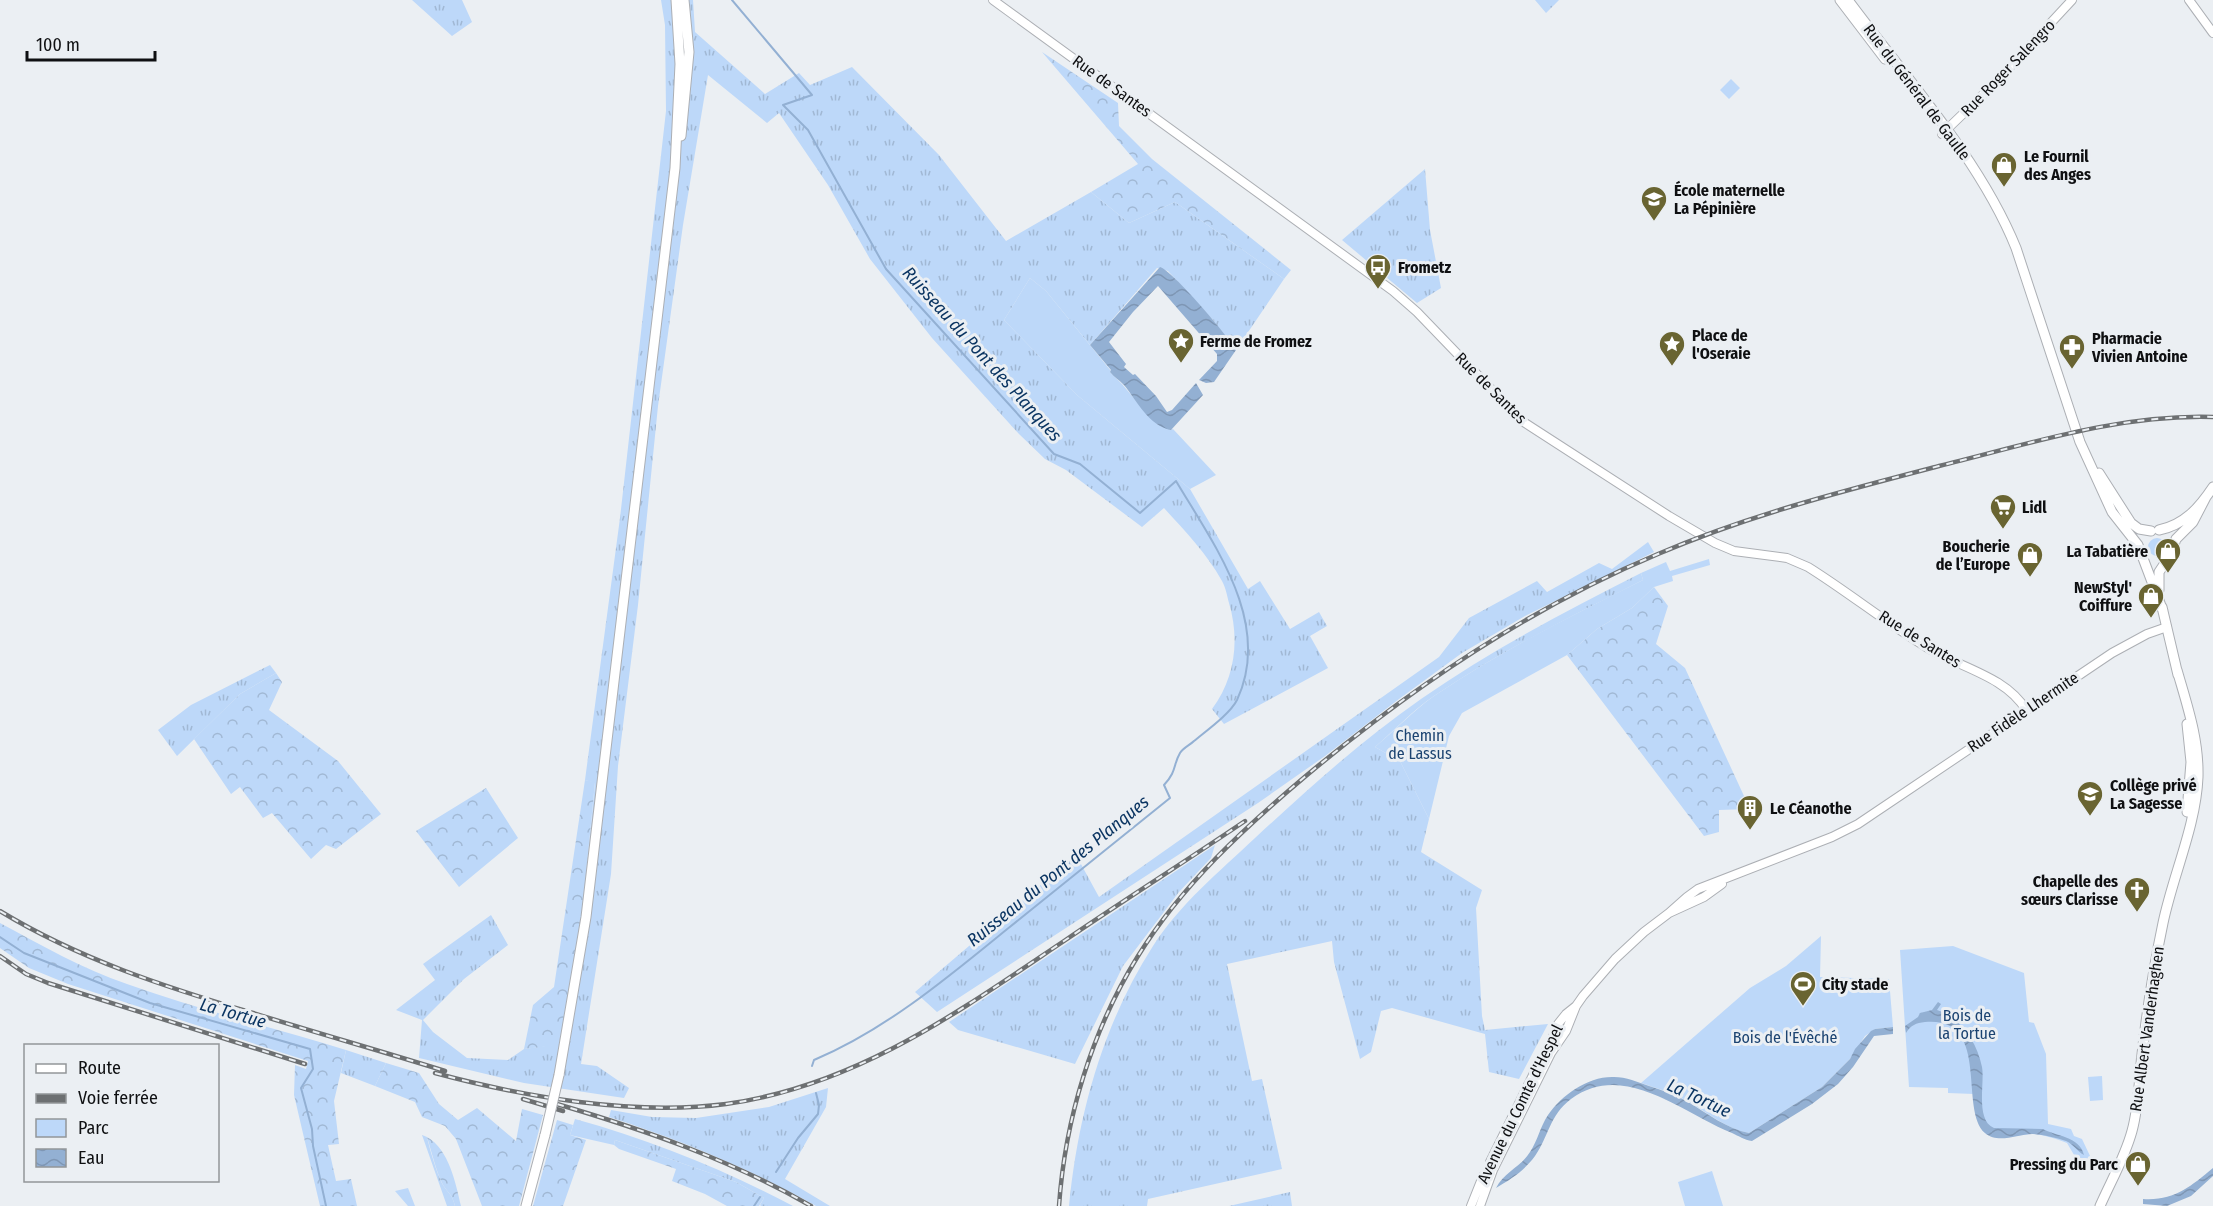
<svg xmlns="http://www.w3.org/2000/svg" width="2213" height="1206" font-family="'Fira Sans Condensed',sans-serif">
<defs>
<pattern id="grass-tufts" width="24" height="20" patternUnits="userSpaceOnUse" patternTransform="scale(1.5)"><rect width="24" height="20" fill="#bdd8f9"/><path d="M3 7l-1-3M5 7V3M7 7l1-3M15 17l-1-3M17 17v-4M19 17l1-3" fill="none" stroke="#a1b8d4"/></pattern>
<pattern id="forest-crowns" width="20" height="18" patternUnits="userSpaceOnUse" patternTransform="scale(1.5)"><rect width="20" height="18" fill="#bdd8f9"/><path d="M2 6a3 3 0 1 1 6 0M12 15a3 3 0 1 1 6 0" fill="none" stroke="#a1b8d4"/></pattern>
<pattern id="water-waves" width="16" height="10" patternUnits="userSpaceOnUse" patternTransform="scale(1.5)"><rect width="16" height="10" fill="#93b0d3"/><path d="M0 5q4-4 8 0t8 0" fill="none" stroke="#7e96b4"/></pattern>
</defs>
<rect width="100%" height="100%" fill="#ebeff3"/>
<path fill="url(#grass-tufts)" d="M412 0H462L472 22 452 36Z
M661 0H693L695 32 765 94 799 73 810 85 852 67 939 155 1006 241 1091 192 1129 223 1175 202 1284 279 1236 350 1213 320 1168 271 1157 268 1090 345 1046 291 1030 278 1004 320 1077 395 1190 489 1248 589 1260 581 1290 629 1319 612 1327 626 1310 636 1328 668 1224 724 1212 709C1235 678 1240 640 1229 603 1227 596 1226 588 1222 581 1207 554 1185 531 1164 508L1142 527 1066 470 1045 459 1019 434 932 338 870 259 828 185 779 113 767 123 708 75 683 225 658 406 638 605 618 766 611 874 581 1064 597 1066 629 1088 624 1098 524 1083 419 1058 422 1020 396 1010 435 980 423 964 491 915 508 945 464 979 423 1020 433 1032 467 1058 508 1060 524 1049 560 1044 581 926 595 783 585 780 620 518 666 111 665 25Z
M1535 0H1559L1546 13Z
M1425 169 1430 230 1441 288 1417 303 1342 240Z
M2148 547a9 9 0 1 1 18 0a9 9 0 1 1-18 0Z
M1648 542 1654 552 1525 616 1462 653 1399 699 1325 756 1258 803 937 1012 915 992 1076 855 1099 897 1439 657 1469 618 1537 581 1547 592 1599 563 1612 569Z
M1641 573 1643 580C1572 616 1501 651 1434 696 1413 710 1395 730 1375 747L1400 761 1429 819 1421 852 1482 890 1476 908 1482 1016 1485 1030 1548 1024 1519 1079 1489 1072 1485 1034 1392 1008 1381 1011 1371 1052 1360 1059 1334 962 1332 941 1227 964 1252 1081 1262 1079 1282 1169 1148 1199 1147 1206H1069C1078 1114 1103 1024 1153 946 1180 904 1219 872 1255 838 1308 789 1362 740 1421 699 1491 650 1566 611 1641 573Z
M270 665 276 673 240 694 177 756 158 730 191 705Z
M1215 845 1211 858 1179 892 1123 966 1075 1064 958 1030 949 1022Z
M346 1050 386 1063 375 1086 341 1073Z
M828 1088 826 1107 785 1179 830 1206H816C750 1169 681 1140 609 1117L611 1110 652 1117 696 1118 769 1107Z
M575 1119C651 1140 723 1169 793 1206H761L760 1205 764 1198 736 1182 615 1140 614 1145 570 1135Z
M422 1135 427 1137C430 1150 437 1174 443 1185 449 1194 452 1194 455 1206H447Z
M408 1188 415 1206H408L395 1191Z
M1290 1192 1292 1206H1229Z"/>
<path fill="url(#forest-crowns)" d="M1042 52 1118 103 1119 126 1152 159 1291 270 1284 279 1175 202 1129 223 1091 192 1138 164Z
M1654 587 1668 606 1656 644 1685 668 1750 809 1719 810V832L1704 836 1567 655 1597 629 1632 608Z
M276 673 282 682 269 710 338 761 381 814 336 849 326 845 311 859 272 813 263 818 240 787 231 794 194 739 240 694Z
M585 780 595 782 581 926 559 1045 524 1049 533 1005 554 987Z
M486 788 518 838 459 887 416 831Z
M0 923C41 945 83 969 127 984 199 1010 273 1027 346 1050L334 1101 339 1144 328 1145 336 1181 351 1179 357 1206H320L294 1095 295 1065 306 1069 308 1061 68 984 29 968 0 948Z
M386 1063 419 1073 439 1104 458 1120 477 1108 516 1141 522 1109 543 1115 519 1206H482L456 1139 445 1126 422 1117 415 1102 375 1086Z
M557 1120 573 1125 570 1135 586 1140 563 1206H533Z
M427 1137C449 1149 456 1184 461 1206H455C452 1194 449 1194 443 1185 437 1174 431 1150 427 1137Z
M615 1140 736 1182 764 1198 759 1206H727L705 1194 672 1181 676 1169 619 1149 614 1145Z"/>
<path fill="#bdd8f9" d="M1731 79 1740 88 1729 99 1720 90Z
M1030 278 1046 291 1111 371 1110 372 1122 384 1148 415 1171 430 1173 429 1216 475 1190 489 1077 395 1004 320Z
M1709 559 1710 565 1672 576 1673 581 1654 587 1632 608 1597 629 1567 655 1462 713 1449 736 1429 819 1400 761 1375 747C1394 731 1413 711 1434 696 1500 651 1571 616 1643 580L1641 573 1666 562 1670 571Z
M1821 936 1820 977 1889 979 1893 1027 1875 1029 1865 1036 1850 1059 1822 1087 1749 1133C1726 1129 1706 1111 1685 1100 1672 1092 1655 1088 1641 1083L1750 988 1786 966Z
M1953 946 2024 973 2029 1022 2034 1023 2046 1054 2048 1124 2071 1129 2074 1136 2082 1139 2091 1158 2077 1160 2067 1143C2057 1139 2042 1134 2031 1134 1987 1138 1979 1145 1974 1094L1948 1093V1088L1909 1087 1900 950Z
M2102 1076 2103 1100 2090 1101 2088 1077Z
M1712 1171 1723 1206H1685L1678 1182Z"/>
<path fill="url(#water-waves)" d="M1160 267C1172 270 1229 337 1236 350L1214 382 1206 383 1199 380 1217 361V354L1158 286 1133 312 1109 342 1126 364 1124 367 1133 375 1135 374 1156 396 1167 412 1172 410 1196 383 1203 395 1171 430C1149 426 1137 401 1124 385 1119 380 1114 377 1110 372L1111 370 1090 345Z
M1938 1002 1941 1004 1937 1010C1961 1018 1977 1042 1982 1067 1985 1083 1975 1120 1994 1128L2043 1129C2054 1136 2080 1136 2084 1155 2078 1152 2073 1144 2066 1141 2058 1138 2043 1135 2034 1134 2019 1133 1999 1145 1985 1133 1958 1109 1992 1016 1925 1022 1916 1023 1911 1025 1906 1033L1905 1026 1918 1017 1920 1013 1932 1010Z
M1893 1027V1034L1874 1036 1853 1067 1838 1084 1812 1104 1752 1141C1744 1140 1739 1136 1732 1133 1682 1113 1624 1060 1571 1099 1549 1116 1549 1136 1535 1156 1524 1171 1511 1179 1496 1188 1504 1172 1521 1167 1530 1152 1538 1140 1540 1127 1548 1115 1562 1095 1588 1076 1614 1077 1626 1077 1638 1082 1649 1086 1662 1090 1676 1095 1688 1102 1707 1113 1727 1129 1749 1133L1822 1087 1850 1059 1855 1049 1871 1031 1875 1029Z
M2213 1168V1176L2191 1196 2167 1206 2143 1204V1199C2174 1201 2190 1187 2213 1168Z"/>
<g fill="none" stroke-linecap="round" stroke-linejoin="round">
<path stroke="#93b0d3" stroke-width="2" d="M732 0 812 95 783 105 808 130 886 269 1054 454 1080 464 1140 513 1176 481C1214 545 1273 623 1237 700 1230 714 1206 731 1194 741 1190 745 1183 748 1180 753 1173 765 1177 771 1164 785L1170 798C1115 842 1061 886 1006 930 946 979 885 1030 814 1060L812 1066
M0 937 24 953 150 1003 310 1049 313 1069 301 1088 312 1129 313 1146 326 1206
M776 1172 798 1138 818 1114 819 1105 816 1093
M754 1206 760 1197"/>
<g stroke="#acafb4" stroke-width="10">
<path id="tertiary" d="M993 0 1393 291 1417 312 1522 421 1669 516 1715 543 1734 551 1787 558 1808 567C1848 592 1885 622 1926 647 1958 667 2006 676 2026 710
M2189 0 2213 33
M1942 134 1993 85 2072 0
M1669 913 1687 897 1698 889 1832 837 1858 824 2112 653 2147 634 2167 627
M1490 1162 1538 1065 1550 1044 1558 1024 1566 1014 1576 1006
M1471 1206 1483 1176
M1480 1206 1493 1170 1551 1053 1566 1031 1576 1006 1583 996 1615 959 1644 932 1669 913 1704 897 1722 884"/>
</g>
<g stroke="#acafb4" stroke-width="11">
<path id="secondary" d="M1840 0 1885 59
M1848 0C1905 77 1980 159 2016 248L2080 442 2112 512 2138 545 2163 611
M681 136 689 52 684 0
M2099 473 2131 523 2139 529 2151 531
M2159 530C2184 525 2199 508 2213 487
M2159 590V572L2171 554 2176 539 2193 522 2206 497
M2162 607 2178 675
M2187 812 2191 762 2187 724
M559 1075 586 917 675 168 680 64 676 0
M526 1206 545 1135
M2100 1206C2111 1181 2125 1157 2132 1131 2139 1106 2139 1079 2142 1054 2147 1010 2154 966 2163 923 2173 875 2196 826 2198 777 2199 739 2187 705 2177 670"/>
</g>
<use href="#tertiary" stroke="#fff" stroke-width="8"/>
<use href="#secondary" stroke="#fff" stroke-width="9"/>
<g stroke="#6d7072" stroke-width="4.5">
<path id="rail" d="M0 911C79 959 165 987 253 1013 317 1033 381 1051 445 1071
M0 956 26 974 48 983 305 1064
M435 1073C524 1097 634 1116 726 1104 856 1086 958 1012 1064 941 1124 900 1186 861 1245 821
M523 1099 563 1111
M557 1104C645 1130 731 1160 811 1206
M1059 1206C1065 1119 1092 1030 1138 956 1182 885 1244 828 1307 775 1414 686 1529 608 1658 554 1749 515 1843 491 1939 466 2029 444 2119 414 2213 417"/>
</g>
<use href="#rail" stroke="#ebeff3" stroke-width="2" stroke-dasharray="7" stroke-linecap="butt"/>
<g stroke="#acafb4" stroke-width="11" stroke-linecap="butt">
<path id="secondary-bridge" d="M545 1135 559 1075"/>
</g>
<use href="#secondary-bridge" stroke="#fff" stroke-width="9"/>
</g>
<defs>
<g id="shop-pin" transform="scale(1.35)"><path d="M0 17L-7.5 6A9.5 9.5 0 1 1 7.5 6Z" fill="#696431" stroke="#ebeff3"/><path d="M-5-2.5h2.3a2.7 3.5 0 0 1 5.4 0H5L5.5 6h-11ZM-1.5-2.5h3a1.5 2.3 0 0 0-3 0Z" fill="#fff"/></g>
<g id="school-pin" transform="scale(1.35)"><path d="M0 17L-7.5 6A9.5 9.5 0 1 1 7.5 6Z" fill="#696431" stroke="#ebeff3"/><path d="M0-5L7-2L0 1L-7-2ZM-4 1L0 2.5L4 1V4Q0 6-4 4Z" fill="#fff"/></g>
<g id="bus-pin" transform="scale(1.35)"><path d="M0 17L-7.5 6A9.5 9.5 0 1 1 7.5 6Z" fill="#696431" stroke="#ebeff3"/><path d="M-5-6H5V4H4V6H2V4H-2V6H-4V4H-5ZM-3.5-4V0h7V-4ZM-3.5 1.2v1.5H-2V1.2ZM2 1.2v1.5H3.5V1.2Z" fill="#fff"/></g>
<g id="sight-pin" transform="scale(1.35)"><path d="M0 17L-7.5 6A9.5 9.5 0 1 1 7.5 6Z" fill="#696431" stroke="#ebeff3"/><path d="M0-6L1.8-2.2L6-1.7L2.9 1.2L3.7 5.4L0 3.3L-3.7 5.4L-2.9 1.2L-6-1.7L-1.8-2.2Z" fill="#fff"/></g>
<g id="pharmacy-pin" transform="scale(1.35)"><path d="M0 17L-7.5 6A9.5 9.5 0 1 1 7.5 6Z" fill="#696431" stroke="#ebeff3"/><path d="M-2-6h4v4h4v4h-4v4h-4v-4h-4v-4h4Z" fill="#fff"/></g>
<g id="supermarket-pin" transform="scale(1.35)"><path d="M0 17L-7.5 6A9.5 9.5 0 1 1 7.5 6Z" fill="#696431" stroke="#ebeff3"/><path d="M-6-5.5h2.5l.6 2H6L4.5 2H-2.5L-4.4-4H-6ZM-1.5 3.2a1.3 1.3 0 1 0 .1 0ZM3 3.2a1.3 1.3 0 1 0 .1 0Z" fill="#fff"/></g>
<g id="building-pin" transform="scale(1.35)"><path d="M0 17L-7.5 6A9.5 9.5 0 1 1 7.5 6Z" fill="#696431" stroke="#ebeff3"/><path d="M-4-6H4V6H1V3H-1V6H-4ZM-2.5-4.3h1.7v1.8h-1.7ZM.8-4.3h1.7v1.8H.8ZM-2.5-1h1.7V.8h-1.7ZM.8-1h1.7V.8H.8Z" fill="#fff"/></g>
<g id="church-pin" transform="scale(1.35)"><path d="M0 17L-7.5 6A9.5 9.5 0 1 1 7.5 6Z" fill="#696431" stroke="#ebeff3"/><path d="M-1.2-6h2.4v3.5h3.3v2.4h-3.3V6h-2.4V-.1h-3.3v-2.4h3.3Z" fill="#fff"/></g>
<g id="stadium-pin" transform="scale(1.35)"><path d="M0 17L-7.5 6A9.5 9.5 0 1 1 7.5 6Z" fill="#696431" stroke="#ebeff3"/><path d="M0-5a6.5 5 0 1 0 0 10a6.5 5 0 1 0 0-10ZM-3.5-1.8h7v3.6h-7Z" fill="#fff"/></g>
</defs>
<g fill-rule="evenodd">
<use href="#shop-pin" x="2004" y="165"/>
<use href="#school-pin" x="1654" y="199"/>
<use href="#bus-pin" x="1378" y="267"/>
<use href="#sight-pin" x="1181" y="341"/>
<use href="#sight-pin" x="1672" y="344"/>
<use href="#pharmacy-pin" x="2072" y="347"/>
<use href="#supermarket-pin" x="2003" y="507"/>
<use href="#shop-pin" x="2168" y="551"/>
<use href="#shop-pin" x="2030" y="555"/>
<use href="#shop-pin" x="2151" y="596"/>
<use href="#school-pin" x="2090" y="794"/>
<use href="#building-pin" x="1750" y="808"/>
<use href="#church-pin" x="2137" y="890"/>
<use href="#stadium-pin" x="1803" y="984"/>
<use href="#shop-pin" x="2138" y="1164"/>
</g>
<g text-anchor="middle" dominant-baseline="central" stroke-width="6" stroke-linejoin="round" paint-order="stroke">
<g font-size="16" fill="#0f1012" stroke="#ebeff3">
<text transform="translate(2008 68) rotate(-46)">Rue Roger Salengro</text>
<text transform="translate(1112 86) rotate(36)">Rue de Santes</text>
<text transform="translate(1917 92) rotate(53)">Rue du Général de Gaulle</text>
<text transform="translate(1491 388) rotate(45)">Rue de Santes</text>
<text transform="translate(1920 639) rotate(32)">Rue de Santes</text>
<text transform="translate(2023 712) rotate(-34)">Rue Fidèle Lhermite</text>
<text transform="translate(2147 1029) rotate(-82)">Rue Albert Vanderhaghen</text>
<text transform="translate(1520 1104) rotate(-64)">Avenue du Comte d'Hespel</text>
</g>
<g font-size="16" font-weight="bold" fill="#0f1012" stroke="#ebeff3" text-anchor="start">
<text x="2024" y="156">Le Fournil<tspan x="2024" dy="18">des Anges</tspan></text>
<text x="1674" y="190">École maternelle<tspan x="1674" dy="18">La Pépinière</tspan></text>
<text x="1398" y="267">Frometz</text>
<text x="1692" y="335">Place de<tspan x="1692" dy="18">l'Oseraie</tspan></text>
<text x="2092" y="338">Pharmacie<tspan x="2092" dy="18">Vivien Antoine</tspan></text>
<text x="1200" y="341">Ferme de Fromez</text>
<text x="2022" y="507">Lidl</text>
<text x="2010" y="546" text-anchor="end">Boucherie<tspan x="2010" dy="18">de l’Europe</tspan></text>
<text x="2148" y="551" text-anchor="end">La Tabatière</text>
<text x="2132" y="587" text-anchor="end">NewStyl'<tspan x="2132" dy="18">Coiffure</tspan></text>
<text x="2110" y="785">Collège privé<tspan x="2110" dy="18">La Sagesse</tspan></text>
<text x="1770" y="808">Le Céanothe</text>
<text x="2118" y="881" text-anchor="end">Chapelle des<tspan x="2118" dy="18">sœurs Clarisse</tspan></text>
<text x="1822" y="984">City stade</text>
<text x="2118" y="1164" text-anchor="end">Pressing du Parc</text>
</g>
<g font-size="16" fill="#1b4371" stroke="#ebeff3">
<text x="1420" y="735">Chemin<tspan x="1420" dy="18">de Lassus</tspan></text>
<text x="1967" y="1015">Bois de<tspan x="1967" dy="18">la Tortue</tspan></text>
<text x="1785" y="1037">Bois de l'Évêché</text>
</g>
<g font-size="18" font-style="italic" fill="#0b3562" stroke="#ebeff3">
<text transform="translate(982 354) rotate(48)">Ruisseau du Pont des Planques</text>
<text transform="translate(1058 871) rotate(-39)">Ruisseau du Pont des Planques</text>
<text transform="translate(233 1013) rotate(16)">La Tortue</text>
<text transform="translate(1699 1098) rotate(25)">La Tortue</text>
</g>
</g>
<rect x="24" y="1044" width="195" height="138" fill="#ebeff3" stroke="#939699" stroke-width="1.5"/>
<rect x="36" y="1064" width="30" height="9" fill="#ffffff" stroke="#939699" stroke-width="1.5"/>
<text x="78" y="1074" font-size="18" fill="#0f1012">Route</text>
<rect x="36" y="1094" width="30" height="9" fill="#6d7072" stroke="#939699" stroke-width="1.5"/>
<text x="78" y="1104" font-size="18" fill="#0f1012">Voie ferrée</text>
<rect x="36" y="1119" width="30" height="18" fill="#bdd8f9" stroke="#939699" stroke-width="1.5"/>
<text x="78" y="1134" font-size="18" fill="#0f1012">Parc</text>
<rect x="36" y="1149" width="30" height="18" fill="url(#water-waves)" stroke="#939699" stroke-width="1.5"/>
<text x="78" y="1164" font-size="18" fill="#0f1012">Eau</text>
<path d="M27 51v9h128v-9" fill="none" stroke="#0f1012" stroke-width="3"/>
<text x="36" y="51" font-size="18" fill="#0f1012" stroke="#ebeff3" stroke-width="4.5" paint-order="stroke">100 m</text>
</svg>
